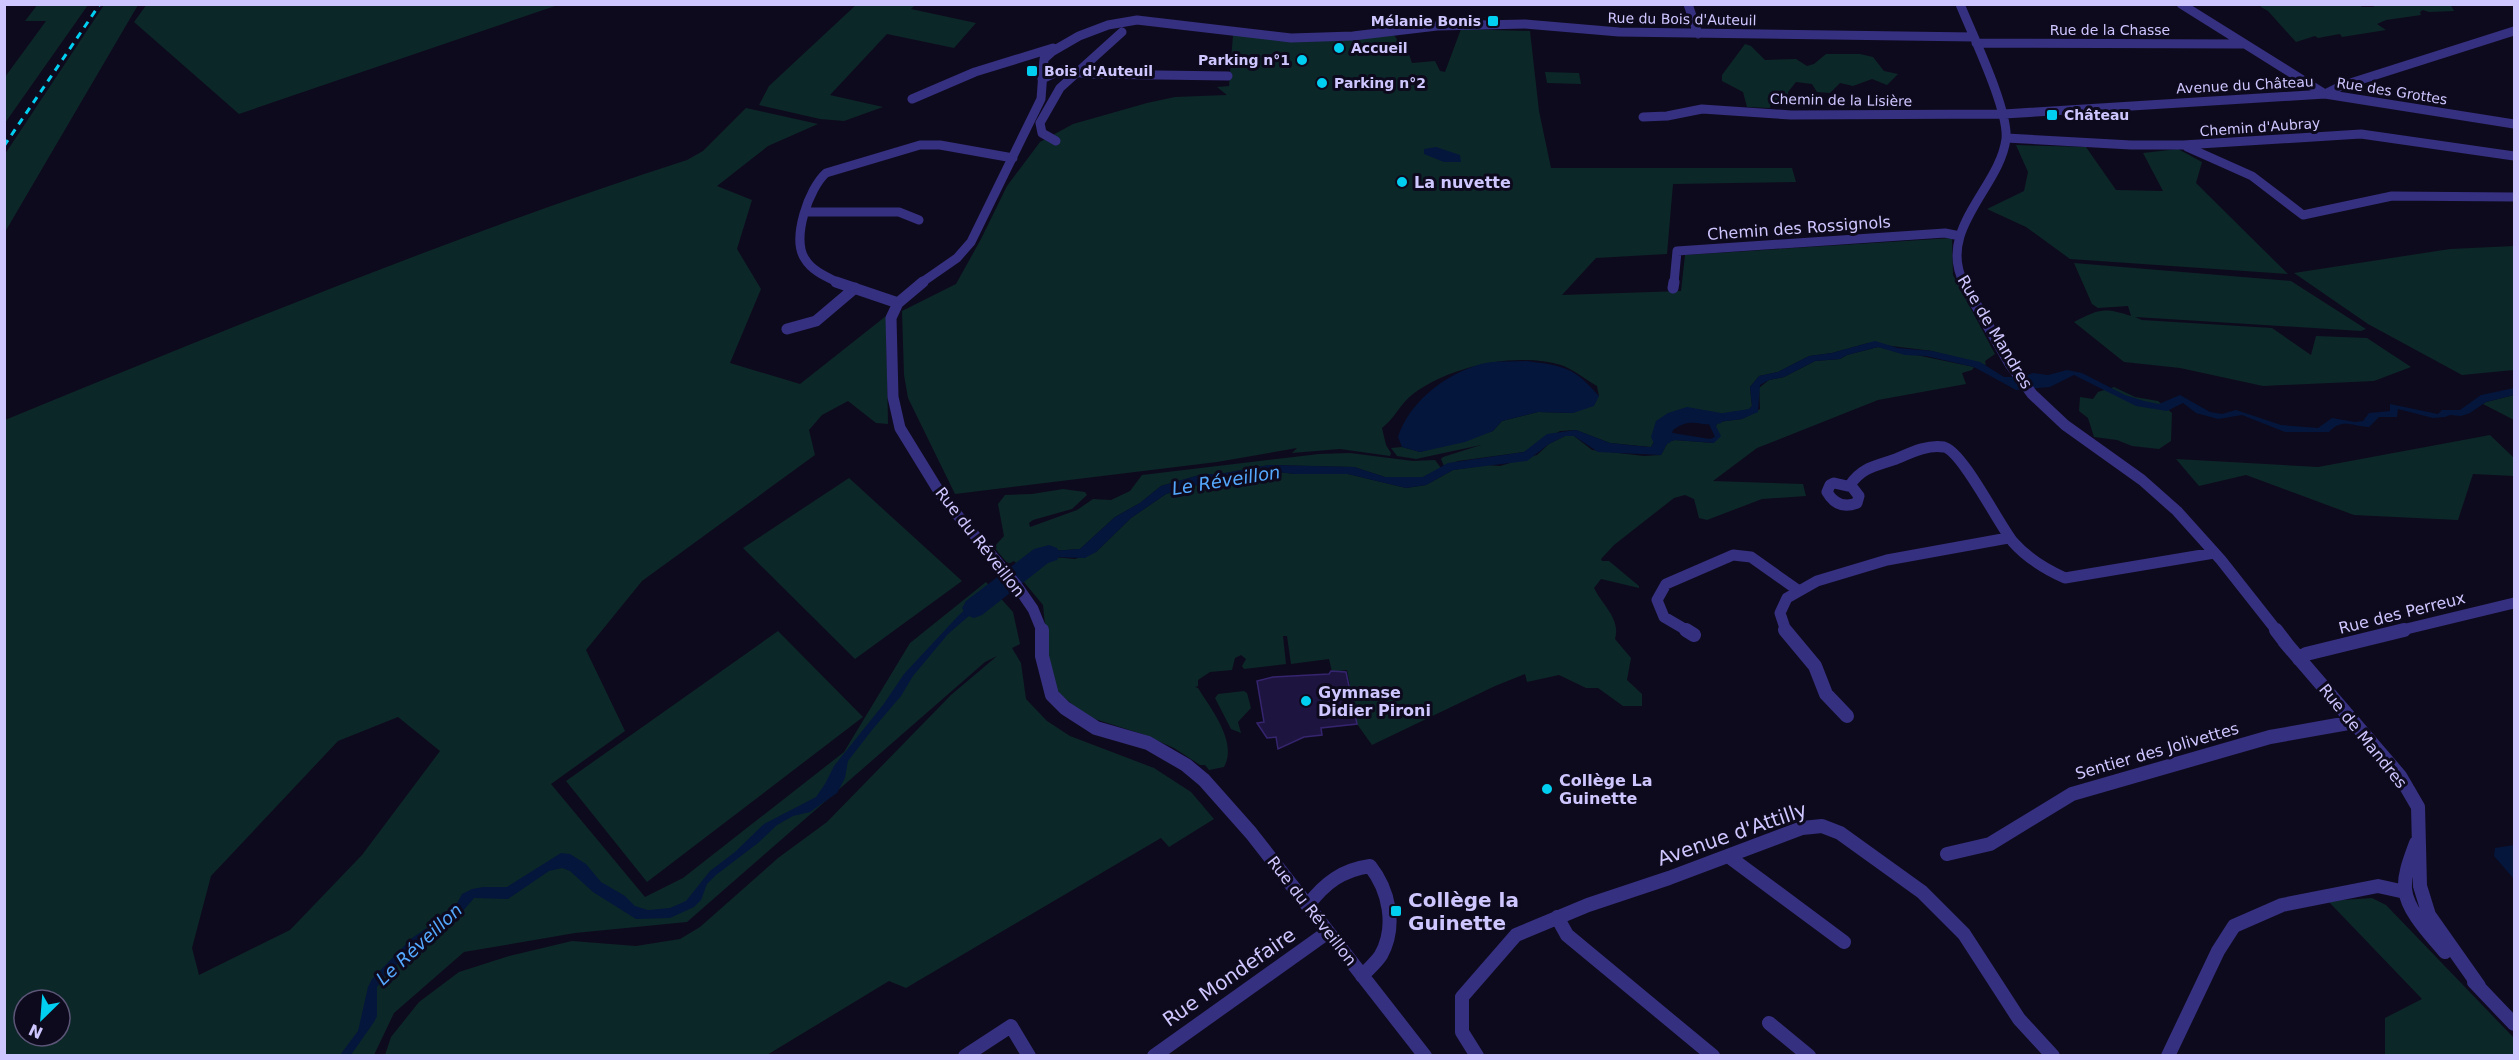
<svg xmlns="http://www.w3.org/2000/svg" width="2519" height="1060" font-family="'DejaVu Sans',sans-serif">
<rect width="100%" height="100%" fill="#0e0a1d"/>
<path fill="#0c2728" fill-rule="evenodd" d="M38 4 88 5 5 123V77L46 21H25Z
M147 4H558V5L239 114 134 22Z
M857 4 915 5 911 9 976 23 954 48 887 34 830 95 883 107 844 121 820 119 759 105 769 86Z
M104 5H138L5 232V154Z
M2261 5 2359 4 2362 7H2374L2373 4H2450L2454 11 2429 12 2423 10 2420 12 2421 15 2386 20 2377 24 2386 30 2342 37 2340 34 2318 38 2315 36 2296 42 2268 11 2261 7Z
M1461 29 1530 31 1539 111 1551 168H1792L1796 182 1673 184 1667 254 1596 258 1562 295 1681 291 1685 255 1952 238 1953 275 1995 354 1985 361 1986 365 1932 351 1868 343 1832 353 1809 356 1778 372 1759 376 1750 387 1752 406 1749 409C1738 413 1723 416 1712 415 1690 414 1683 405 1664 423 1659 427 1656 440 1651 447L1610 443 1576 430 1560 431 1524 452 1458 461 1444 466 1441 459 1443 457 1481 445 1416 459 1397 456 1391 448 1402 447 1420 452 1493 431 1502 421 1538 412 1573 413 1599 396 1597 386C1586 380 1573 369 1561 365 1515 352 1451 366 1413 394 1401 403 1394 419 1382 428L1386 445 1391 453 1390 456 1340 449 1292 453 1297 448 1217 462 955 494 908 398 904 375 902 311 956 284 981 239 1007 186 1040 142 1073 124 1147 103 1175 97 1227 95 1217 87 1229 86 1233 35C1290 40 1337 43 1394 35L1400 44 1406 46 1412 63 1435 61 1440 71 1445 72Z
M1745 44 1751 46 1765 60 1796 59 1807 66 1814 64 1826 54H1860L1873 57 1884 71 1898 74 1887 85 1872 79 1853 86 1840 83 1830 93 1817 92 1812 84 1796 82 1788 92 1789 99 1771 102 1770 108 1747 107 1743 92 1722 81V75Z
M1545 72 1579 73 1581 84 1547 83Z
M746 108 818 124 768 146 717 186 752 200 737 249 761 289 730 363 800 384 886 316 888 424 876 423 848 401 822 415 809 430 815 455 642 581 586 650 625 731 551 784 645 897 683 878 844 752 910 643 986 582 1013 612 1020 644 1012 648 1021 663 1026 699 1047 721 1070 736 1154 768 1191 792 1214 819 1169 847 1161 838 906 988 889 981 767 1055H385L391 1037 419 1002 459 972 509 956 572 941 636 946 680 939 700 927 778 858 827 822 951 695 997 656 985 662 687 922 575 933 464 952 394 1013 374 1055 5 1056V420C230 328 455 235 687 160L703 151ZM398 717 440 751 362 855 290 930 199 975 192 948 211 876 338 741ZM24 1000H60V1036H24Z
M2016 145 2086 147 2116 190 2163 191 2143 153 2178 149 2202 162 2196 183 2288 274 2070 259 2026 227 1987 209 2024 191 2028 172Z
M2514 246V370L2462 375 2368 324 2294 273 2450 249Z
M2074 263 2291 281 2366 329 2361 331 2135 317 2142 320 2272 328 2311 355 2316 336 2367 338 2411 367 2374 381 2263 386 2180 368 2124 362 2074 322C2099 309 2104 307 2131 316L2128 306 2098 308 2092 304Z
M1878 347 1974 367 1972 370 1962 373 1966 384 1878 400 1757 448 1713 481 1803 484 1806 496 1762 499 1707 520 1699 518 1694 499 1685 495 1674 498 1614 545 1601 559 1602 561H1609L1639 586V588L1601 579 1594 588C1603 606 1621 619 1615 639L1631 658 1627 680 1642 694V706H1623L1598 688H1586L1559 675 1527 682 1525 674 1495 686 1372 745 1357 724 1347 670 1332 672 1329 659 1291 664 1287 636H1283L1286 664 1244 669 1242 666 1246 659 1241 655 1235 658 1232 670 1210 672 1198 680V686L1195 687 1198 688C1211 709 1238 742 1224 767L1209 770 1205 765H1200L1174 748 1142 734 1085 716 1058 692 1050 675 1043 605 1023 581 1029 575 1026 572 1054 557 1075 559 1096 552 1131 518 1166 494 1204 483H1230L1269 471 1295 474H1348L1406 488 1426 485 1453 470 1488 465 1500 466 1537 455 1549 444 1565 436H1574L1592 450 1644 456 1661 455 1668 442 1675 440 1714 443 1716 426 1718 422 1742 419 1760 409 1759 388 1769 380 1784 377 1815 361 1840 359 1847 355Z
M2114 387 2135 397 2158 401 2172 413 2171 441 2159 449 2132 446 2117 440 2094 437 2088 418 2079 411 2080 397 2093 399 2098 392Z
M2514 395V420L2483 404 2486 402Z
M2490 435 2514 458V476L2473 474 2458 520 2354 515 2246 475 2199 486 2176 459 2318 467Z
M1350 453 1413 461 1435 460 1441 468 1423 477 1409 479 1385 477 1354 467 1269 465 1220 474H1203L1161 486 1140 503 1115 517 1080 549 1037 552 1018 565 1014 561 1008 564 994 547 1004 536 998 504 1005 495 1032 494 1063 489 1085 492 1087 495 1072 509 1033 520 1029 523 1030 527 1077 510 1093 499 1111 500 1130 491 1142 475 1319 454Z
M849 478 962 581 855 659 743 548Z
M778 631 863 717 647 882 566 781Z
M1244 691 1247 693 1251 708 1238 722 1241 733 1231 729 1215 698 1218 694Z
M2372 898 2386 905 2514 1038V1055H2385V1018L2422 999 2328 901Z"/>
<path fill="#04163c" d="M1436 147 1460 155 1461 162H1444L1424 154V149Z
M1875 341 1898 348 1932 351 1980 362 2004 377H2022L2033 373 2048 375 2067 370 2082 373 2125 395 2144 401 2159 404 2180 395 2210 412 2222 414 2236 410 2281 425 2318 428 2332 418 2355 422 2363 421 2369 413 2390 411V404L2438 414 2442 410H2460L2481 395 2514 388V395L2486 402 2470 413 2461 416 2450 415 2445 417 2433 418 2398 409 2397 417H2379L2369 427C2351 426 2342 418 2329 432H2285L2242 415 2218 419 2196 413 2183 403 2167 411 2136 406 2074 375 2050 387 2016 390 1974 367 1926 356 1905 355 1878 347 1847 355 1840 359 1815 361 1784 377 1769 380 1760 385 1758 412 1742 419 1718 422 1716 426 1721 436 1714 443 1675 440 1668 442 1661 455 1598 452 1574 436H1565L1549 444 1527 461 1453 470 1426 485 1406 488 1348 474H1295L1269 471 1230 483H1204L1166 494 1131 518 1096 552 1085 558 1054 557 1026 572 1018 565 1037 552 1080 549 1115 517 1140 503 1161 486 1203 474H1220L1269 465 1354 467 1385 477H1423L1448 463 1524 452 1547 434 1576 430 1610 443 1648 447H1651L1660 431 1710 439 1715 437 1708 422 1710 415 1749 409 1752 406 1750 387 1759 376 1778 372 1809 356 1832 353Z
M1527 361C1564 366 1574 367 1599 396L1594 406 1573 413 1538 412 1502 421 1493 431 1465 442 1420 452 1402 447 1398 437C1409 403 1442 377 1475 366 1490 360 1511 362 1527 361Z
M993 586 1000 594 991 597 948 634 913 676 901 696 872 730 848 761 845 778 837 793 810 812 793 816 777 825 758 843 716 875 707 884 701 900 694 907 670 918 636 919 593 892 570 871 562 868 549 871 508 899 474 898 458 917 432 932 385 976 377 987V1016L374 1022 351 1055H340L358 1031 368 987 372 979 412 938 454 909 462 894 472 889 483 887H507L561 853 570 854 586 864 601 882 625 896 635 906 648 910 670 908 686 901 710 871 735 852 764 824 816 797 825 784 834 766 883 705 904 674 959 615Z
M2514 845V879L2494 856 2495 848Z"/>
<g fill="none" stroke-linecap="round" stroke-linejoin="round">
<path fill="#04163c" fill-rule="evenodd" d="M1687 407 1721 413 1725 418 1721 423C1702 429 1693 415 1673 430L1670 443 1662 445 1654 443 1651 437 1656 421 1668 413Z
M1049 545 1057 548 1060 554 1057 560 1048 563 982 615 974 618 966 615 962 608 966 601 1034 549Z"/>
</g>
<path fill="#1e1440" stroke="#35246e" stroke-width="1.5" d="M1331 671 1346 672 1357 724 1321 728 1322 735 1304 737 1278 749 1276 737 1267 738 1257 723 1264 722 1257 681 1273 677 1329 674Z"/>
<g fill="none" stroke-linecap="round" stroke-linejoin="round">
<path stroke="#363081" stroke-width="9" d="M1688 4 1698 34
M1960 4C1972 34 2009 110 2006 139 2000 187 1936 230 1964 283
M2181 4 2325 94 2514 124
M1976 43 2242 44
M1042 79 1062 70 1088 74 1228 76
M912 99 975 72 1053 48
M1643 117 1667 116 1702 109 1791 115 2004 114 2325 94 2341 86 2514 31
M2006 138 2131 145H2183L2361 134 2514 156
M1056 141 1042 133 1040 123 1060 88 1122 32
M2187 147 2252 176 2303 215 2392 196 2514 197
M806 212H899L919 220
M839 283C827 277 812 271 805 259 791 239 809 188 826 173L920 145H940L1013 158
M921 283 957 258 971 242 1041 99 1044 59 1053 51 1079 36 1108 25 1137 20 1291 38 1353 36 1437 26 1525 24 1619 32 1974 37
M1674 283 1677 251 1945 233 1960 236"/>
<path stroke="#363081" stroke-width="11" d="M836 282 898 303
M923 282 898 303 891 318 893 397 900 428 943 498 1015 583 1033 609 1042 631
M1963 282 2010 364 2032 394 2065 425 2142 480 2177 511 2221 560 2277 631
M1673 288 1674 282
M787 329 816 321 855 288
M1834 483 1852 487 1859 496 1857 503C1844 508 1834 504 1827 492L1830 485Z
M1850 485C1862 467 1876 466 1896 459 1910 453 1928 444 1944 447 1962 451 1998 523 2013 542 2028 559 2045 569 2065 578L2214 553
M1688 631 1664 617 1657 600 1666 584 1733 555 1751 557 1799 591
M1786 631 1780 613 1787 598 1817 581 1887 560 2008 538
M2398 631 2514 603"/>
<path stroke="#363081" stroke-width="14" d="M1042 630V656L1052 695 1065 708 1096 728 1148 743 1186 765 1204 780 1251 833 1425 1056
M1686 630 1694 635
M1785 630 1815 666 1826 694 1847 716
M2276 630 2289 647
M2284 641 2400 776 2418 807 2420 886 2429 915 2479 986
M2299 659 2306 654 2404 630
M2416 843C2411 857 2404 873 2405 889 2407 911 2431 935 2445 952
M1947 854 1990 844 2072 794 2270 737 2354 722
M1728 856 1844 942
M1308 905C1325 883 1342 870 1370 866 1389 890 1397 926 1381 955 1376 963 1368 969 1362 976
M1557 917 1567 935 1713 1056
M2474 982 2514 1024
M1769 1023 1809 1056
M965 1056 1011 1026 1029 1056
M1154 1056 1328 932
M1477 1056 1462 1032V997L1516 935 1588 905 1669 878 1802 828 1822 826 1840 833 1922 892 1964 934 2019 1019 2053 1056
M2168 1056 2218 951 2234 926 2282 905 2378 886 2405 892"/>
<path stroke="#00cff1" stroke-width="3" stroke-dasharray="7 6" stroke-linecap="butt" d="M4 146 100 4"/>
</g>
<g fill="#00cff1" stroke="#0e0a1d" stroke-width="2">
<rect x="1487" y="15" width="12" height="12" rx="3"/>
<circle cx="1339" cy="48" r="6"/>
<circle cx="1302" cy="60" r="6"/>
<rect x="1026" y="65" width="12" height="12" rx="3"/>
<circle cx="1322" cy="83" r="6"/>
<rect x="2046" y="109" width="12" height="12" rx="3"/>
<circle cx="1402" cy="182" r="6"/>
<circle cx="1306" cy="701" r="6"/>
<circle cx="1547" cy="789" r="6"/>
<rect x="1390" y="905" width="12" height="12" rx="3"/>
</g>
<g text-anchor="middle" dominant-baseline="central" stroke-width="6" stroke-linejoin="round" paint-order="stroke">
<g font-size="14" fill="#cec6ff" stroke="#0e0a1d">
<text transform="translate(1682 19) rotate(1)">Rue du Bois d'Auteuil</text>
<text x="2110" y="30">Rue de la Chasse</text>
<text transform="translate(2245 85) rotate(-3)">Avenue du Château</text>
<text transform="translate(2392 91) rotate(9)">Rue des Grottes</text>
<text transform="translate(1841 100) rotate(1)">Chemin de la Lisière</text>
<text transform="translate(2260 127) rotate(-4)">Chemin d'Aubray</text>
</g>
<g font-size="14" font-weight="bold" fill="#cec6ff" stroke="#0e0a1d" text-anchor="start">
<text x="1481" y="21" text-anchor="end">Mélanie Bonis</text>
<text x="1351" y="48">Accueil</text>
<text x="1290" y="60" text-anchor="end">Parking n°1</text>
<text x="1044" y="71">Bois d'Auteuil</text>
<text x="1334" y="83">Parking n°2</text>
<text x="2064" y="115">Château</text>
</g>
<g font-size="16" font-weight="bold" fill="#cec6ff" stroke="#0e0a1d" text-anchor="start">
<text x="1414" y="182">La nuvette</text>
<text x="1318" y="692">Gymnase<tspan x="1318" dy="18">Didier Pironi</tspan></text>
<text x="1559" y="780">Collège La<tspan x="1559" dy="18">Guinette</tspan></text>
</g>
<g font-size="16" fill="#cec6ff" stroke="#0e0a1d">
<text transform="translate(1799 228) rotate(-4)">Chemin des Rossignols</text>
<text transform="translate(1995 332) rotate(59)">Rue de Mandres</text>
<text transform="translate(980 542) rotate(52)">Rue du Réveillon</text>
<text transform="translate(2402 613) rotate(-14)">Rue des Perreux</text>
<text transform="translate(2363 736) rotate(51)">Rue de Mandres</text>
<text transform="translate(2157 751) rotate(-16)">Sentier des Jolivettes</text>
<text transform="translate(1312 911) rotate(52)">Rue du Réveillon</text>
</g>
<g font-size="18" font-style="italic" fill="#54a9ff" stroke="#0e0a1d">
<text transform="translate(1226 480) rotate(-9)">Le Réveillon</text>
<text transform="translate(419 944) rotate(-43)">Le Réveillon</text>
</g>
<g font-size="20" fill="#cec6ff" stroke="#0e0a1d">
<text transform="translate(1732 834) rotate(-19)">Avenue d'Attilly</text>
<text transform="translate(1229 977) rotate(-35)">Rue Mondefaire</text>
</g>
<g font-size="20" font-weight="bold" fill="#cec6ff" stroke="#0e0a1d" text-anchor="start">
<text x="1408" y="900">Collège la<tspan x="1408" dy="23">Guinette</tspan></text>
</g>
</g>
<rect width="2519" height="1060" fill="none" stroke="#cec6ff" stroke-width="12"/>
<g transform="translate(42 1018) rotate(205)"><circle r="28" fill="#0e0a1d" stroke="#5b5577" stroke-width="1.5"/>
<path d="M0-4.5L10 22L0 15L-10 22Z" fill="#00cff1"/>
<text y="-9" font-size="16" font-weight="bold" text-anchor="middle" fill="#cec6ff">N</text>
</g>
</svg>
